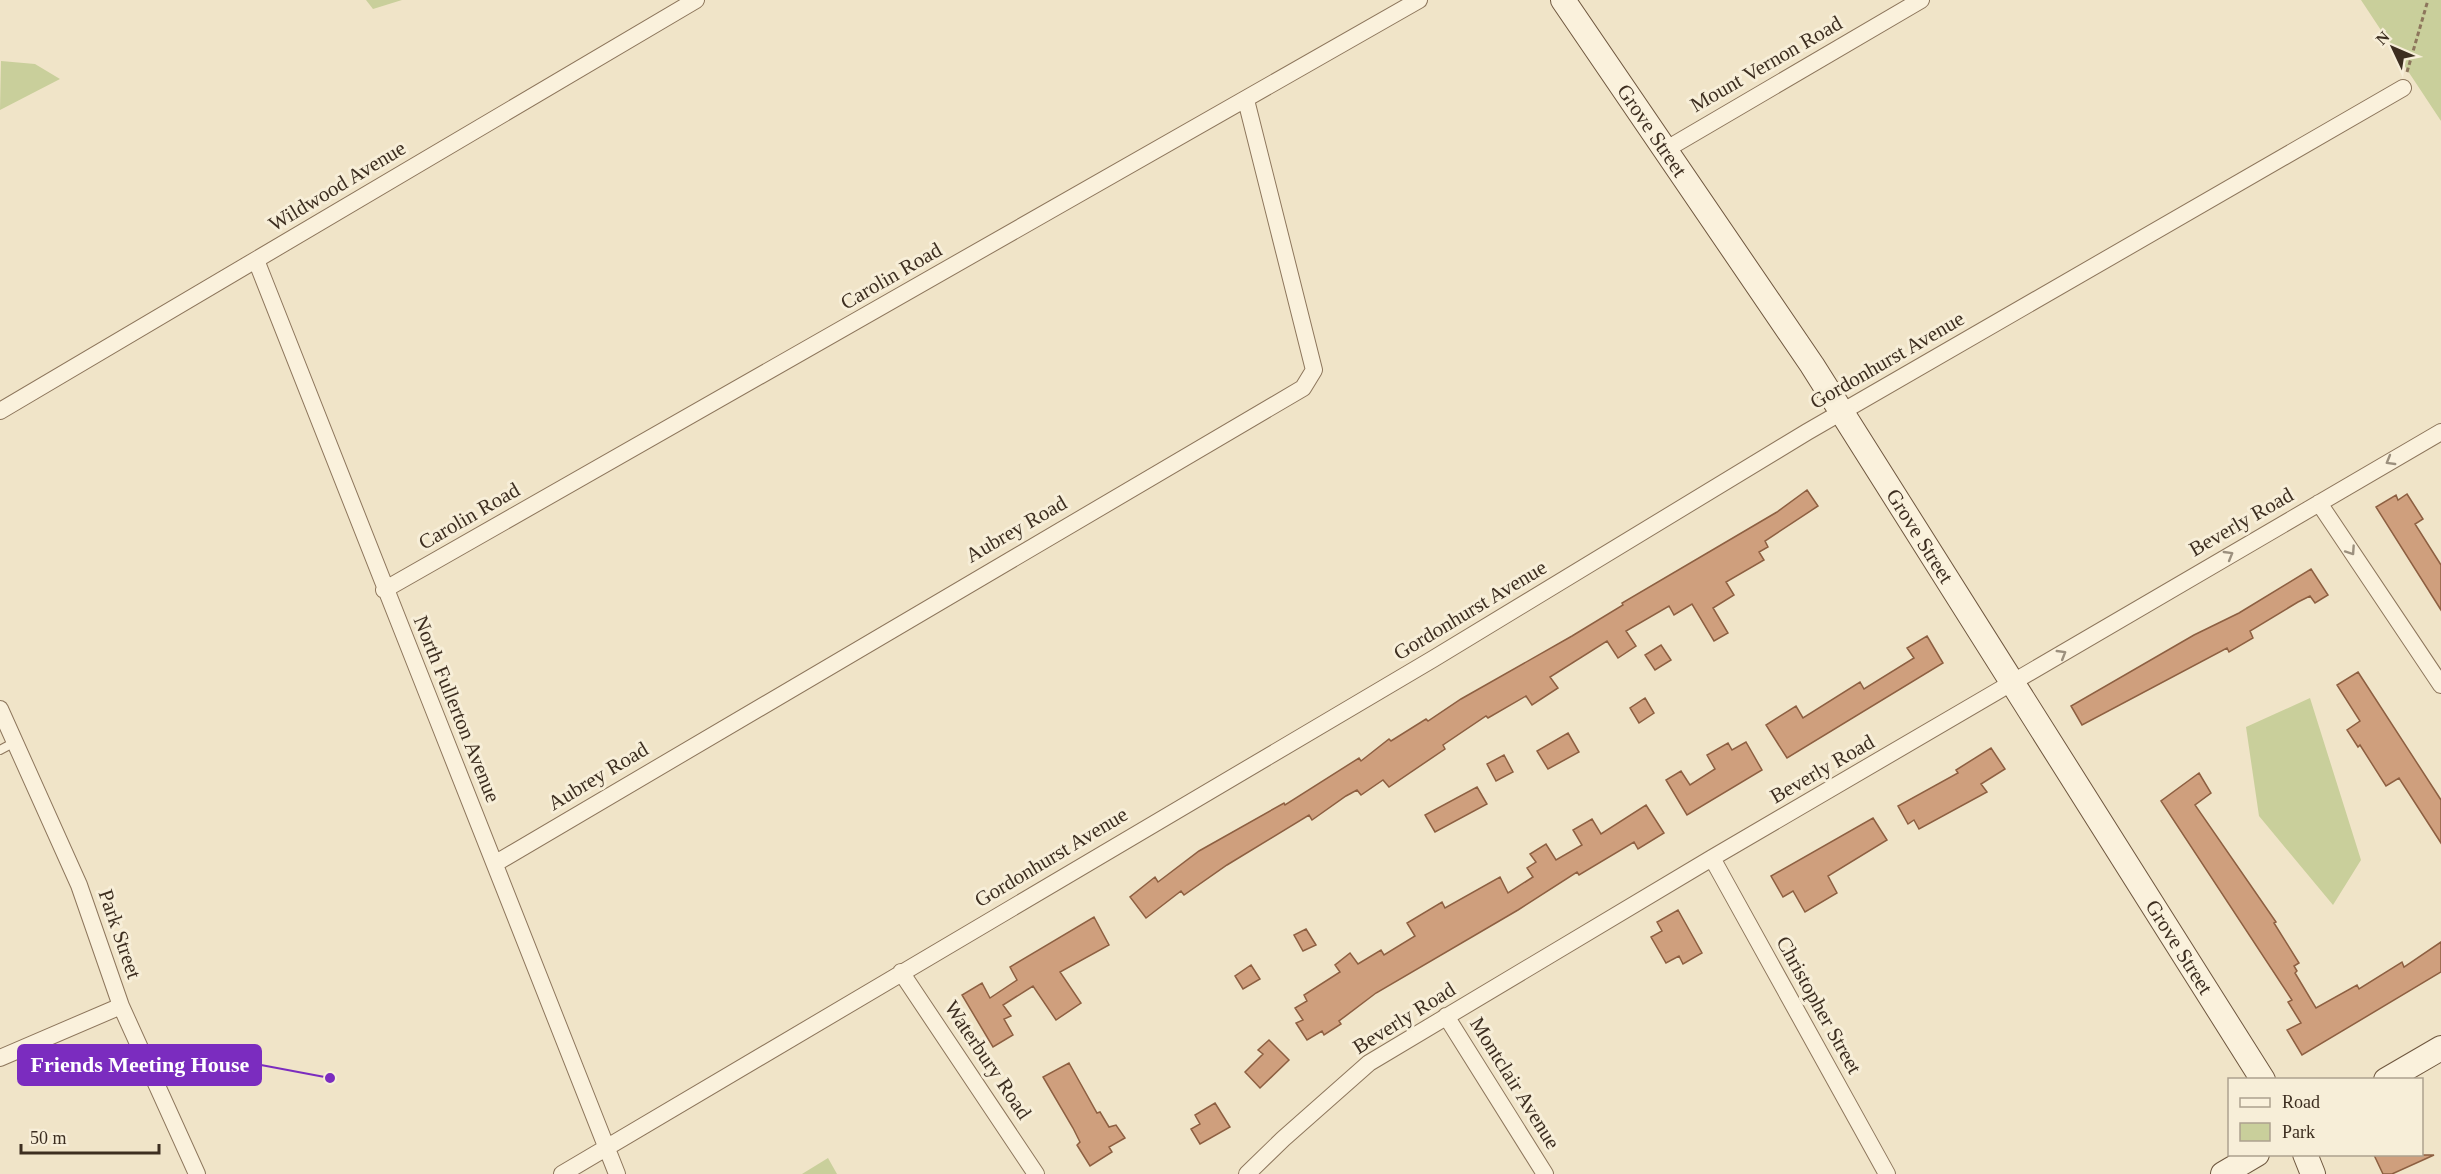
<svg xmlns="http://www.w3.org/2000/svg" width="2441" height="1174" font-family="'Times New Roman',serif">
<rect width="100%" height="100%" fill="#f0e4c8"/>
<path fill="#c9cf9b" d="M366 0H402L373 9Z
M2361 0H2441V121Z
M1 61 35 64 60 79 0 110Z
M2310 698 2361 860 2333 905 2259 816 2246 727Z
M828 1158 837 1174H802Z"/>
<path fill="#cf9f7d" stroke="#8d5f41" stroke-width="1.5" d="M1807 490 1818 506 1765 541 1768 547 1759 552 1764 560 1726 582 1734 595 1713 608 1728 633 1714 641 1692 604 1674 615 1669 606 1626 631 1636 646 1618 658 1607 641 1550 677 1558 688 1532 705 1526 696 1488 718 1486 716 1443 745 1445 749 1389 787 1383 780 1361 795 1357 790 1346 796 1312 820 1309 815 1227 865 1184 895 1181 891 1146 918 1130 897 1155 877 1158 882 1199 851 1284 803 1285 805 1359 758 1361 761 1389 739 1391 741 1426 719 1428 721 1461 699 1572 636 1623 605 1622 603 1777 512Z
M2407 494 2423 519 2415 524 2441 565V610L2376 507 2396 495 2398 500Z
M2311 569 2328 595 2315 603 2310 596 2298 602 2250 631 2253 638 2229 652 2227 648 2082 725 2071 706 2194 635 2239 613Z
M1927 636 1943 663 1787 758 1766 725 1796 706 1803 718 1860 682 1864 689 1914 658 1907 648Z
M1661 645 1671 660 1655 670 1645 655Z
M2358 672 2441 800V843L2399 778 2386 786 2360 745 2358 747 2347 730 2360 721 2337 685Z
M1645 698 1654 713 1639 723 1630 708Z
M1568 733 1579 752 1548 769 1537 751Z
M1746 742 1762 770 1687 815 1666 780 1681 771 1690 785 1715 769 1707 755 1728 743 1732 750Z
M1991 748 2005 769 1981 784 1987 792 1919 829 1914 820 1908 824 1898 806 1958 773 1956 770Z
M1504 755 1513 772 1496 781 1487 764Z
M2199 773 2211 793 2195 805 2276 922 2274 923 2299 963 2294 966 2297 971 2295 973 2316 1008 2357 985 2359 989 2402 962 2404 967 2441 942V972L2302 1055 2287 1030 2301 1023 2288 1002 2292 1000 2161 801Z
M1477 787 1487 804 1435 832 1425 815Z
M1646 805 1664 833 1638 849 1634 842 1579 875 1577 872 1518 910 1376 993 1339 1021 1341 1024 1324 1035 1322 1031 1307 1040 1296 1023 1303 1020 1295 1008 1307 1001 1304 995 1340 972 1335 965 1350 953 1358 964 1381 950 1384 955 1415 936 1407 923 1442 902 1445 908 1500 877 1508 893 1533 877 1527 868 1536 862 1530 854 1546 844 1556 860 1582 845 1573 830 1592 819 1601 834Z
M1873 818 1887 840 1828 876 1837 893 1805 912 1793 891 1783 897 1771 876Z
M1678 910 1702 953 1683 964 1679 956 1666 963 1651 937 1662 931 1657 922Z
M1094 917 1109 945 1060 972 1081 1003 1056 1020 1033 986 1003 1005 1011 1016 1004 1019 1013 1035 993 1047 962 995 982 983 990 998 1017 980 1010 967Z
M1306 929 1316 945 1303 951 1294 935Z
M1251 965 1260 979 1243 989 1235 976Z
M1269 1040 1289 1060 1260 1088 1245 1072 1263 1054 1258 1050Z
M1069 1063 1097 1113 1100 1112 1109 1127 1116 1125 1125 1138 1109 1147 1112 1152 1090 1166 1077 1145 1080 1142 1073 1128 1043 1077Z
M1215 1103 1230 1127 1200 1144 1191 1129 1200 1124 1195 1115Z
M2374 1155H2434L2392 1174H2383Z"/>
<g fill="none" stroke-linecap="round" stroke-linejoin="round">
<g stroke="#8d765c" stroke-width="10">
<path id="service" d="M0 750 15 742"/>
</g>
<g stroke="#8d765c" stroke-width="18">
<path id="minor" d="M1665 150 1921 0
M256 260C375 565 498 869 617 1174
M0 411 696 0
M2319 503 2441 685
M384 590 1419 0
M0 709 79 885 121 1006 197 1174
M1712 858 1887 1174
M496 863 1303 388 1314 370 1246 100
M901 972 1036 1174
M1446 1016 1545 1174
M0 1058 121 1006
M562 1174 1433 659 1807 432 2403 88
M1247 1174 1283 1139 1369 1063 1712 858 2441 432"/>
</g>
<g stroke="#6f573f" stroke-width="26">
<g id="secondary">
<path id="s1" d="M1563 0 1812 365 2263 1080"/>
<path d="M2386 1080 2441 1048"/>
<path d="M2305 1154 2313 1174"/>
<path d="M2223 1174 2257 1154"/>
</g>
</g>
<path stroke="#8d765c" stroke-width="3" stroke-dasharray="4.5 3" stroke-linecap="butt" d="M2407 72 2428 0"/>
<use href="#service" stroke="#faf1dc" stroke-width="8"/>
<use href="#minor" stroke="#faf1dc" stroke-width="16"/>
<use href="#secondary" stroke="#faf1dc" stroke-width="24"/>
</g>
<defs><path id="oneway-chevron" d="M-2-3.5L2.5 0L-2 3.5" fill="none" stroke-width="1.6" stroke-linecap="round" stroke-linejoin="round" transform="scale(1.5)"/></defs>
<g stroke="#9c907e">
<use href="#oneway-chevron" transform="translate(2390 461) rotate(150)"/>
<use href="#oneway-chevron" transform="translate(2351 551) rotate(56)"/>
<use href="#oneway-chevron" transform="translate(2229 555) rotate(-30)"/>
<use href="#oneway-chevron" transform="translate(2062 654) rotate(-31)"/>
</g>
<g text-anchor="middle" dominant-baseline="central" stroke-width="6" stroke-linejoin="round" paint-order="stroke">
<g font-size="21" fill="#3d2e20" stroke="#f7eed8">
<text transform="translate(1766 64) rotate(-30)">Mount Vernon Road</text>
<text stroke="none"><textPath href="#s1" startOffset="158">Grove Street</textPath></text>
<text transform="translate(337 186) rotate(-31)">Wildwood Avenue</text>
<text transform="translate(891 276) rotate(-30)">Carolin Road</text>
<text transform="translate(1887 360) rotate(-30)">Gordonhurst Avenue</text>
<text transform="translate(469 516) rotate(-30)">Carolin Road</text>
<text transform="translate(2241 522) rotate(-30)">Beverly Road</text>
<text transform="translate(1016 529) rotate(-30)">Aubrey Road</text>
<text stroke="none"><textPath href="#s1" startOffset="644">Grove Street</textPath></text>
<text transform="translate(1470 610) rotate(-31)">Gordonhurst Avenue</text>
<text transform="translate(457 709) rotate(68)">North Fullerton Avenue</text>
<text transform="translate(1822 769) rotate(-30)">Beverly Road</text>
<text transform="translate(598 776) rotate(-31)">Aubrey Road</text>
<text transform="translate(1051 857) rotate(-31)">Gordonhurst Avenue</text>
<text transform="translate(120 934) rotate(71)">Park Street</text>
<text stroke="none"><textPath href="#s1" startOffset="1130">Grove Street</textPath></text>
<text transform="translate(1819 1005) rotate(61)">Christopher Street</text>
<text transform="translate(1404 1018) rotate(-32)">Beverly Road</text>
<text transform="translate(988 1060) rotate(56)">Waterbury Road</text>
<text transform="translate(1515 1083) rotate(58)">Montclair Avenue</text>
</g>
</g>
<path fill="none" stroke="#7b2cbf" stroke-width="2" d="M330 1078L261 1065"/>
<circle fill="#7b2cbf" stroke="#f7eed8" stroke-width="2" cx="330" cy="1078" r="6"/>
<rect fill="#7b2cbf" stroke="#7b2cbf" stroke-width="2" x="18" y="1045" width="243" height="40" rx="6"/>
<g font-size="22" text-anchor="middle" font-weight="bold" fill="#fff">
<text x="140" y="1072">Friends Meeting House</text>
</g>
<rect x="2228" y="1078" width="195" height="78" fill="#f7eed8" stroke="#ada18e" stroke-width="1.5"/>
<rect x="2240" y="1098" width="30" height="9" fill="#faf1dc" stroke="#ada18e" stroke-width="1.5"/>
<text x="2282" y="1108" font-size="18" fill="#3d2e20">Road</text>
<rect x="2240" y="1123" width="30" height="18" fill="#c9cf9b" stroke="#ada18e" stroke-width="1.5"/>
<text x="2282" y="1138" font-size="18" fill="#3d2e20">Park</text>
<g transform="translate(2393 48) rotate(314)" stroke="#f7eed8" stroke-width="4.5" paint-order="stroke">
<path d="M0-4.5L10 22L0 15L-10 22Z" fill="#3d2e20"/>
<text y="-9" font-size="16" font-weight="bold" text-anchor="middle" fill="#3d2e20">N</text>
</g>
<path d="M21 1144v9h138v-9" fill="none" stroke="#3d2e20" stroke-width="3"/>
<text x="30" y="1144" font-size="18" fill="#3d2e20" stroke="#f7eed8" stroke-width="4.5" paint-order="stroke">50 m</text>
</svg>
